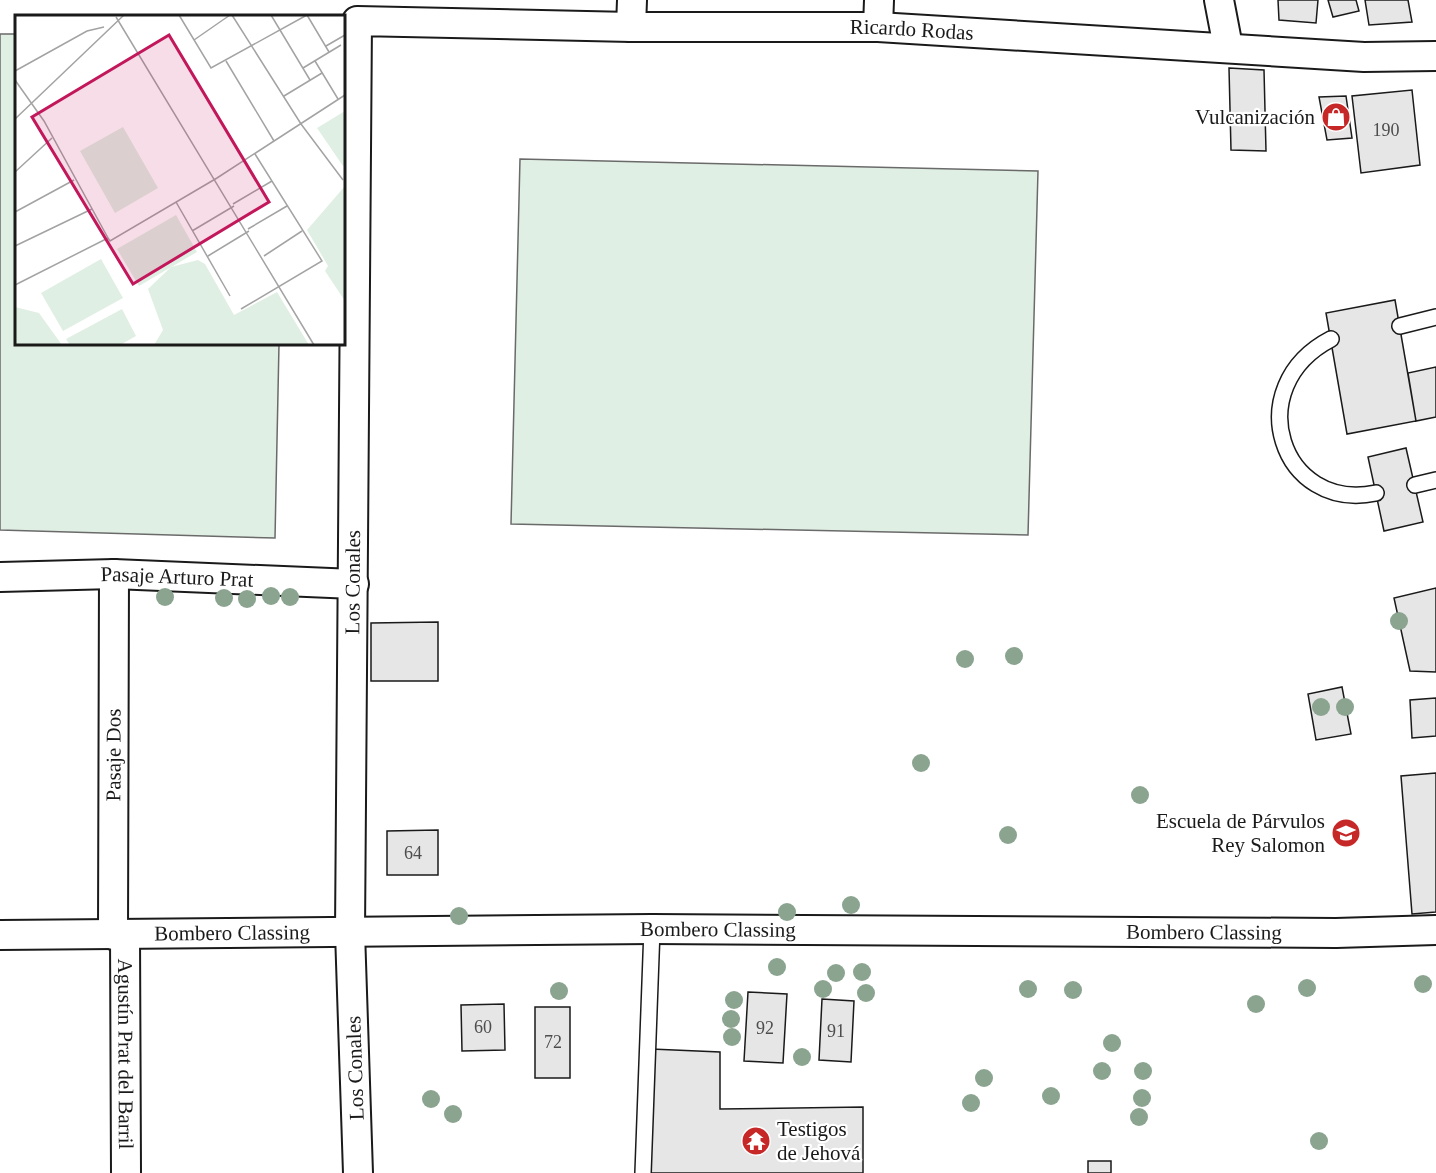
<svg xmlns="http://www.w3.org/2000/svg" width="1436" height="1173" font-family="Georgia,serif">
<rect width="100%" height="100%" fill="#fff"/>
<path fill="#e0efe3" stroke="#6a6a6a" stroke-width="1.5" d="M0 34H16V344H279L275 538 0 530Z
M520 159 1038 171 1028 535 511 524Z"/>
<path fill="#e6e6e6" stroke="#1a1a1a" stroke-width="1.5" d="M1278 0H1318L1316 23 1279 20Z
M1328 0H1356L1359 11 1333 17Z
M1365 0H1408L1412 22 1369 25Z
M1229 68 1264 70 1266 151 1231 150Z
M1412 90 1420 165 1361 173 1352 96Z
M1346 96 1352 138 1327 140 1319 97Z
M1395 300 1416 421 1347 434 1326 313Z
M1436 367V417L1416 421 1408 373Z
M1406 448 1423 522 1384 531 1368 457Z
M1436 588V672L1410 671 1394 598Z
M438 622V681H371V623Z
M1342 687 1351 734 1316 740 1308 694Z
M1436 698V736L1412 738 1410 700Z
M1436 773V912L1412 914 1401 776Z
M438 830V875H387V831Z
M748 992 787 994 783 1063 744 1061Z
M822 999 854 1001 851 1062 819 1060Z
M504 1004 505 1050 462 1051 461 1005Z
M535 1007H570V1078H535Z
M651 1049 720 1052V1109L863 1107V1173H649Z
M1088 1161H1111V1173H1088Z"/>
<g fill="none" stroke-linecap="round" stroke-linejoin="round">
<g stroke="#1a1a1a" stroke-width="18">
<path id="service" d="M1400 326 1436 317
M1331 339C1239 387 1281 513 1376 493
M1415 485 1436 480
M643 1173 652 929"/>
</g>
<g stroke="#1a1a1a" stroke-width="32">
<g id="minor">
<path d="M1219 0 1228 47"/>
<path d="M631 27 632 0"/>
<path d="M878 27 879 0"/>
<path id="s1" d="M0 577 114 574 354 584"/>
<path id="s2" d="M125 934 126 1173"/>
<path id="s3" d="M0 935 652 929 1336 933 1436 930"/>
<path id="s4" d="M113 935 114 574"/>
<path id="s5" d="M358 1173 350 932 357 21 631 27H878L1364 57 1436 56"/>
</g>
</g>
<use href="#service" stroke="#fff" stroke-width="15"/>
<use href="#minor" stroke="#fff" stroke-width="28"/>
</g>
<g fill="#8aa48f">
<circle cx="271" cy="596" r="9"/>
<circle cx="165" cy="597" r="9"/>
<circle cx="290" cy="597" r="9"/>
<circle cx="224" cy="598" r="9"/>
<circle cx="247" cy="599" r="9"/>
<circle cx="1399" cy="621" r="9"/>
<circle cx="1014" cy="656" r="9"/>
<circle cx="965" cy="659" r="9"/>
<circle cx="1321" cy="707" r="9"/>
<circle cx="1345" cy="707" r="9"/>
<circle cx="921" cy="763" r="9"/>
<circle cx="1140" cy="795" r="9"/>
<circle cx="1008" cy="835" r="9"/>
<circle cx="851" cy="905" r="9"/>
<circle cx="787" cy="912" r="9"/>
<circle cx="459" cy="916" r="9"/>
<circle cx="777" cy="967" r="9"/>
<circle cx="862" cy="972" r="9"/>
<circle cx="836" cy="973" r="9"/>
<circle cx="1423" cy="984" r="9"/>
<circle cx="1307" cy="988" r="9"/>
<circle cx="823" cy="989" r="9"/>
<circle cx="1028" cy="989" r="9"/>
<circle cx="1073" cy="990" r="9"/>
<circle cx="559" cy="991" r="9"/>
<circle cx="866" cy="993" r="9"/>
<circle cx="734" cy="1000" r="9"/>
<circle cx="1256" cy="1004" r="9"/>
<circle cx="731" cy="1019" r="9"/>
<circle cx="732" cy="1037" r="9"/>
<circle cx="1112" cy="1043" r="9"/>
<circle cx="802" cy="1057" r="9"/>
<circle cx="1102" cy="1071" r="9"/>
<circle cx="1143" cy="1071" r="9"/>
<circle cx="984" cy="1078" r="9"/>
<circle cx="1051" cy="1096" r="9"/>
<circle cx="1142" cy="1098" r="9"/>
<circle cx="431" cy="1099" r="9"/>
<circle cx="971" cy="1103" r="9"/>
<circle cx="453" cy="1114" r="9"/>
<circle cx="1139" cy="1117" r="9"/>
<circle cx="1319" cy="1141" r="9"/>
</g>
<defs>
<g id="shop-disc" transform="scale(1.5)"><circle r="9.5" fill="#c62828" stroke="#fff"/><path d="M-5-2.5h2.3a2.7 3.5 0 0 1 5.4 0H5L5.5 6h-11ZM-1.5-2.5h3a1.5 2.3 0 0 0-3 0Z" fill="#fff"/></g>
<g id="school-disc" transform="scale(1.5)"><circle r="9.5" fill="#c62828" stroke="#fff"/><path d="M0-5L7-2L0 1L-7-2ZM-4 1L0 2.5L4 1V4Q0 6-4 4Z" fill="#fff"/></g>
<g id="temple-disc" transform="scale(1.5)"><circle r="9.5" fill="#c62828" stroke="#fff"/><path d="M0-6L5-2H3V0L6.5 2.5H4V6H1.5V3h-3V6H-4V2.5H-6.5L-3 0V-2H-5Z" fill="#fff"/></g>
</defs>
<g fill-rule="evenodd">
<use href="#shop-disc" x="1336" y="117"/>
<use href="#school-disc" x="1346" y="833"/>
<use href="#temple-disc" x="756" y="1141"/>
</g>
<g text-anchor="middle" dominant-baseline="central" stroke-width="4.5" stroke-linejoin="round" paint-order="stroke">
<g font-size="18" fill="#4d4d4d">
<text x="1386" y="130">190</text>
<text x="413" y="853">64</text>
<text x="483" y="1027">60</text>
<text x="765" y="1028">92</text>
<text x="836" y="1031">91</text>
<text x="553" y="1042">72</text>
</g>
<g font-size="21" fill="#1a1a1a" stroke="#fff">
<text stroke="none"><textPath href="#s5" startOffset="1707">Ricardo Rodas</textPath></text>
<text stroke="none"><textPath href="#s1" startOffset="177">Pasaje Arturo Prat</textPath></text>
<text stroke="none"><textPath href="#s5" startOffset="591">Los Conales</textPath></text>
<text stroke="none"><textPath href="#s4" startOffset="180">Pasaje Dos</textPath></text>
<text stroke="none"><textPath href="#s3" startOffset="718">Bombero Classing</textPath></text>
<text stroke="none"><textPath href="#s3" startOffset="1204">Bombero Classing</textPath></text>
<text stroke="none"><textPath href="#s3" startOffset="232">Bombero Classing</textPath></text>
<text stroke="none"><textPath href="#s2" startOffset="120">Agustín Prat del Barril</textPath></text>
<text transform="translate(355 1068) rotate(-92)">Los Conales</text>
</g>
<g font-size="21" fill="#1a1a1a" stroke="#fff" text-anchor="end">
<text x="1315" y="117">Vulcanización</text>
<text x="1325" y="821">Escuela de Párvulos<tspan x="1325" dy="24">Rey Salomon</tspan></text>
<text x="777" y="1129" text-anchor="start">Testigos<tspan x="777" dy="24">de Jehová</tspan></text>
</g>
</g>
<g transform="translate(15 15)">
<rect width="330" height="330" fill="#fff"/>
<path d="M330 171V286L310 256 313 251 292 215ZM183 245 190 249 219 300 262 277 294 330H139L148 315 133 274 156 252ZM0 292 24 298 47 330H0Z" fill="#e0efe3"/>
<path d="M330 96V150L328 151 302 113ZM108 112 143 173 100 198 65 136ZM161 200 182 237 124 271 102 234ZM86 244 108 283 48 316 26 278ZM107 294 121 321 105 330H55L51 324Z" fill="#e0efe3"/>
<path fill="none" stroke="#a3a3a3" stroke-width="1.5" d="M164 0 196 53 292 0M217 0 286 109 328 165M256 0 295 65M292 0 314 37M101 2 299 330M179 25 215 0M311 31 330 20M211 46 259 126M300 46 323 84M288 53 326 30M0 56 72 16 89 12M0 65 29 106 93 223M269 81 307 58M0 104 109 0M0 157 37 123M161 187 215 281M218 189 257 166M0 197 59 165M233 214 272 191M177 216 219 191M93 223 95 226 202 163 330 80M0 231 77 194M193 241 234 216M249 241 287 216M0 270 93 223M226 294 307 246 240 139"/>
<path fill="#c2185b" fill-opacity="0.15" stroke="#c2185b" stroke-width="3" d="M154 20 254 187 118 269 17 102Z"/>
<rect width="330" height="330" fill="none" stroke="#1a1a1a" stroke-width="3"/>
</g>
</svg>
